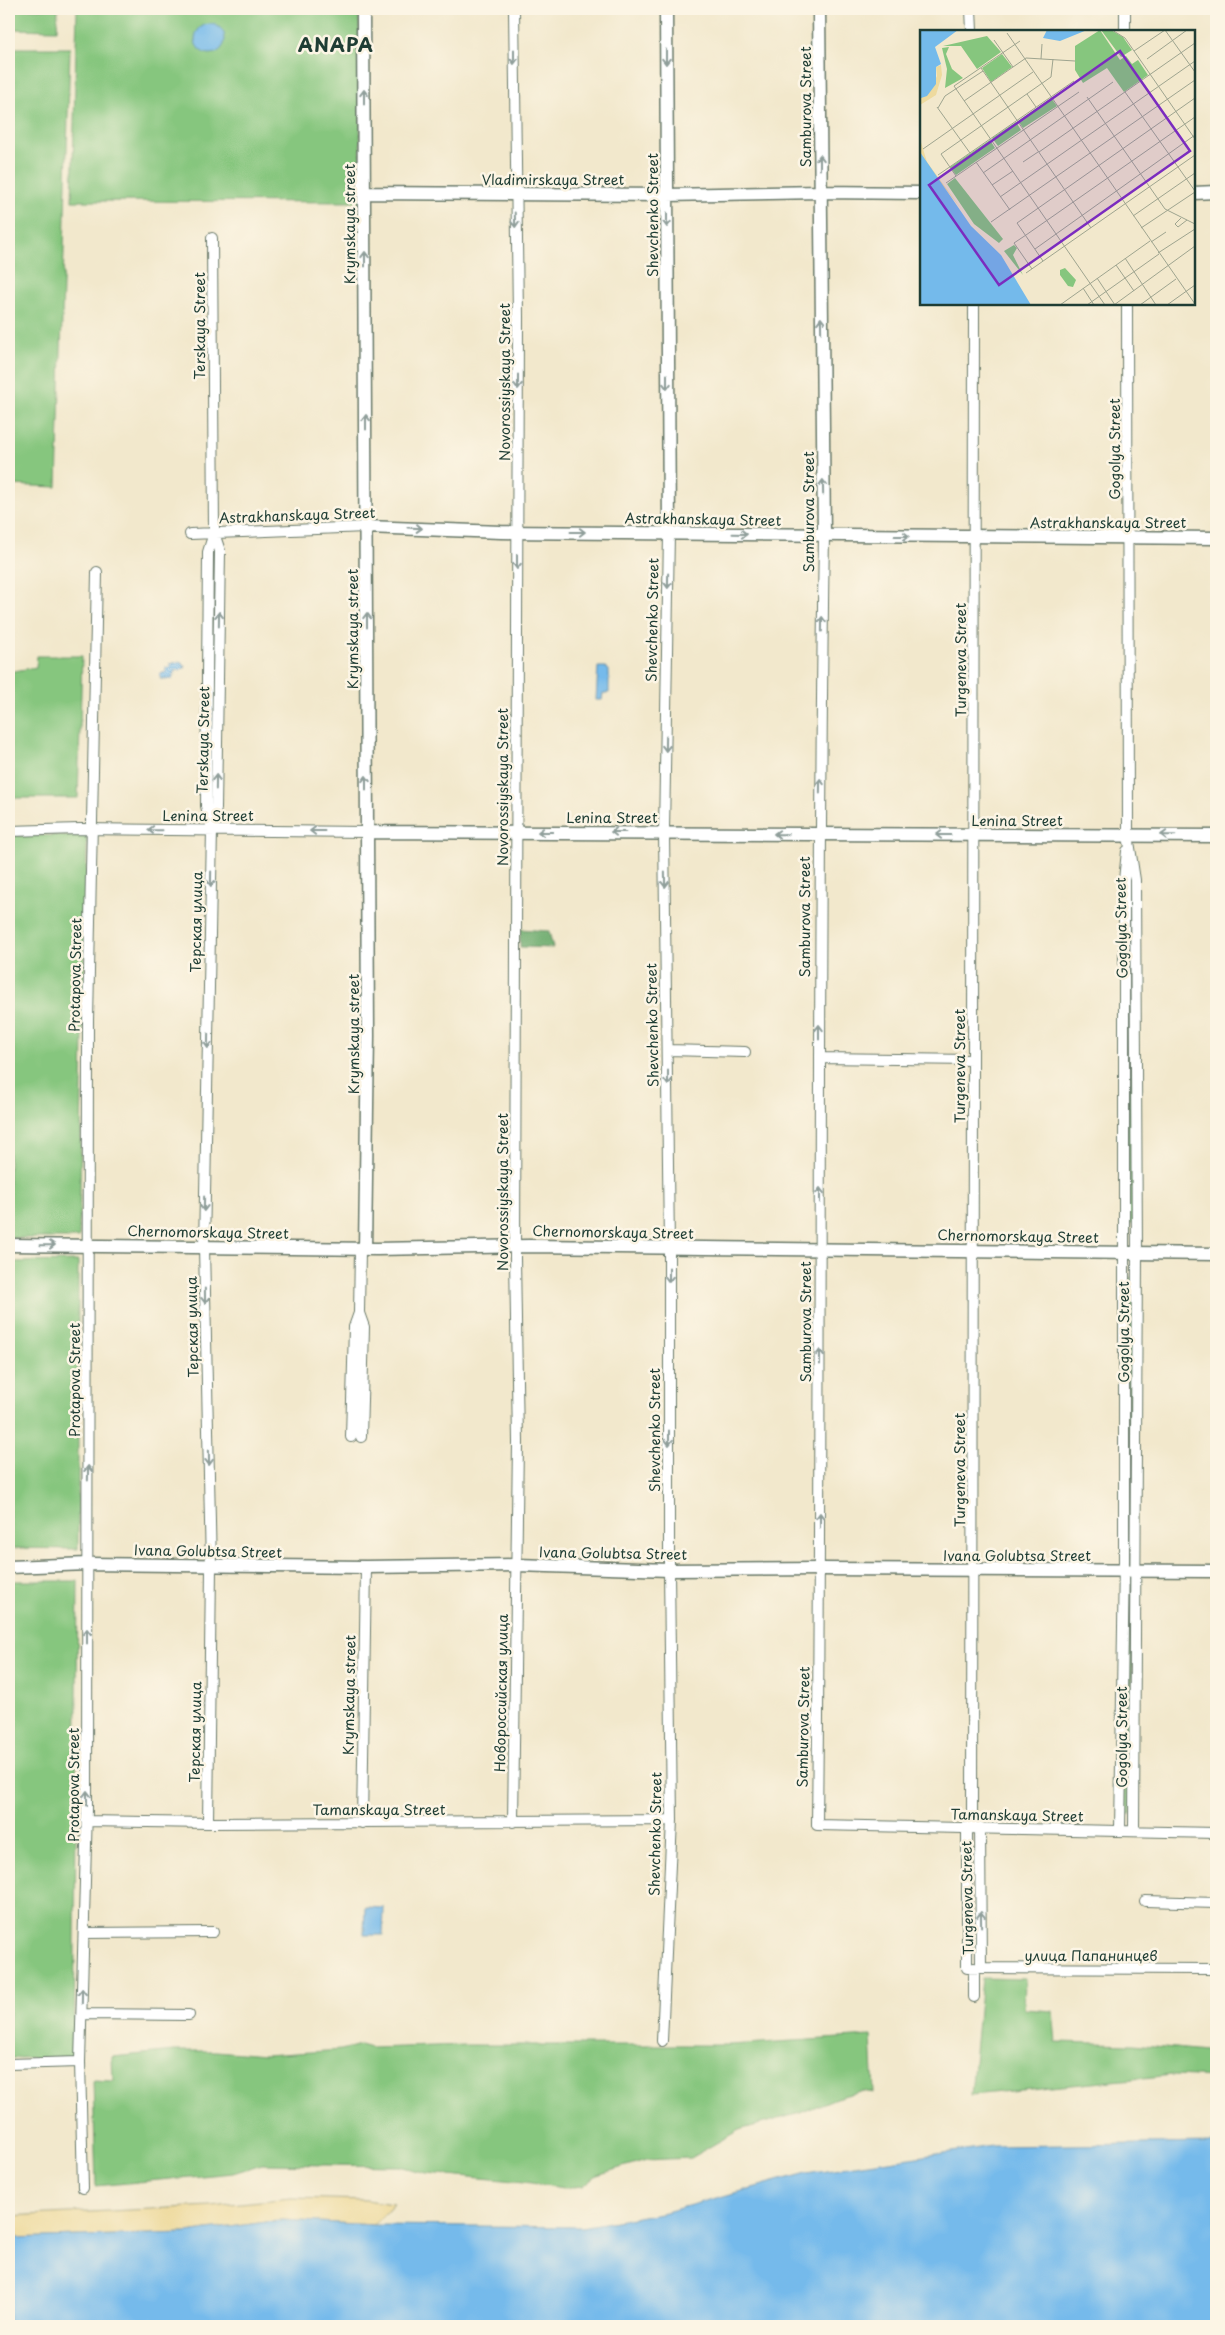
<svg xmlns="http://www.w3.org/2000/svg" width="1225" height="2335" font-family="'Playpen Sans',sans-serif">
<rect width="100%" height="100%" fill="#fcf5e5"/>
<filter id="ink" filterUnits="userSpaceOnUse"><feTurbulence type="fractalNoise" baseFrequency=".02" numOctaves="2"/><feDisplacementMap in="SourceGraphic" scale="10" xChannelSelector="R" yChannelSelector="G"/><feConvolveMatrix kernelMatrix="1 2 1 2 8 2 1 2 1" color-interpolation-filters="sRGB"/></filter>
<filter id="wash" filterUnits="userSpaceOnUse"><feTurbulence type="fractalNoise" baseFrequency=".0096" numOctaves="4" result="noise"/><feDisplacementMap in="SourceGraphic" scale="20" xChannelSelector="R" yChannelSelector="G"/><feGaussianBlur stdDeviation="1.12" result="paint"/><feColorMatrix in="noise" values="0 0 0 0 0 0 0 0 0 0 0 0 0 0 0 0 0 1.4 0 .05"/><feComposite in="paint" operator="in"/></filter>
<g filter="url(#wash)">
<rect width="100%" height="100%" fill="#f2e8cc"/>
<path fill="#86c67e" stroke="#528259" d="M9 9H58L57 30 9 29Z
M77 9H359L361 202 72 201Z
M9 48H70L57 487 9 485Z
M37 656H82L78 798H9V672L36 667Z
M87 835 79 1238H9V836Z
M1126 878H1133L1134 1223H1126Z
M78 1261V1549L9 1548V1262Z
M1134 1277V1556H1126L1125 1278Z
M9 1581H78L74 2057 9 2058Z
M1133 1587 1131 1814H1123L1126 1588Z
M982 1978 1025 1979 1024 2009 1053 2011 1056 2042 1134 2044 1216 2052V2077L1173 2075 971 2095Z
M871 2036 874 2093 861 2091 836 2098 800 2113 739 2130 690 2158 646 2160 597 2175 583 2186 563 2188 525 2182 427 2173 399 2166 262 2164 233 2173 96 2186 93 2080 113 2081 112 2057 174 2051H216L265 2055 341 2050 360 2045 371 2048 465 2045H730Z"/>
<path fill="#6cab6d" stroke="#467450" d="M520 929 549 931 553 948 520 947Z"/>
<path fill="#eeda9e" stroke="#868c69" d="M291 2198 366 2200 394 2204 374 2225 281 2220 186 2233 9 2238V2216L211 2206Z"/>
<path fill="#74baeb" stroke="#4a7c90" d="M195 39a15 15 0 1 1 30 0a15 15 0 1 1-30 0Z
M182 662 185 667 181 670H175L172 679H161L160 674 166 672V668L170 667 171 663Z
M598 667H605L609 670V693H603L602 700H596Z
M365 1907 384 1908 383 1935H364Z
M1216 2143V2326H9V2238L186 2233 281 2220 374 2225 582 2227 666 2212 806 2173 993 2146Z"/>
</g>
<g filter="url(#ink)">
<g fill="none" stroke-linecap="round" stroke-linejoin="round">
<g stroke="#697969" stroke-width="12">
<path id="minor" d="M971 9 972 31
M1125 9V31
M1127 304 1128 835 1135 880 1137 1252 1134 1830
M190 534 366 527
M824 536C817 966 822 1395 817 1825L1216 1833
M211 825 206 806 208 552 214 533 212 238
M9 831 80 829 366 832
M668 1050 745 1052
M820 1058 973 1060
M359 1313 364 1327 361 1437
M351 1437 354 1327 359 1313 360 1249
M86 1821 208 1823 672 1820
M513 1822 518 1442 515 1258 518 316 514 9
M208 1823 211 1567 204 1247 212 830 216 808 220 551 214 533
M362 1823 366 1567
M967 1827V1968L1216 1969
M972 1827 974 304
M980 1827 981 1968
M1120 1830 1124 1560V880L1127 851
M1145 1901 1216 1903
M84 1933 213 1932
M974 1997V1968
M82 2014 189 2015
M662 2041 672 1820 669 1570V1247L664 832 669 533
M9 2064 80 2062
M83 2188 80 2062 87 1809 88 1021 97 572"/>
</g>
<g stroke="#697969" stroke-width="15">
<path id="tertiary" d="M363 9 368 1036 365 1249
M666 9 669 533
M819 9 824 536
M364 193 667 195 820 192 921 193
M1194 193 1216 192
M366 527 501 532 1216 538
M366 832 1216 836
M9 1245 377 1249 529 1246 1216 1254
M9 1567 88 1564 366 1567 517 1565 669 1570 820 1569 1216 1571"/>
</g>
<use href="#minor" stroke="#fff" stroke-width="10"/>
<use href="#tertiary" stroke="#fff" stroke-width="12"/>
</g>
<defs><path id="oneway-shaft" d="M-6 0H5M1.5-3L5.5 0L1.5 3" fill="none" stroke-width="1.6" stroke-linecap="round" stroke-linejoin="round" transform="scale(1.25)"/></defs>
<g stroke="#8f9e9a">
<use href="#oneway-shaft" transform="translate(514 57) rotate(90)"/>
<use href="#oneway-shaft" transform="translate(666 57) rotate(90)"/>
<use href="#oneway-shaft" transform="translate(364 97) rotate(-90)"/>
<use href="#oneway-shaft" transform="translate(820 162) rotate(-90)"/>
<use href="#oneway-shaft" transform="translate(515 220) rotate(88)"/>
<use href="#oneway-shaft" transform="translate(667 220) rotate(90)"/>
<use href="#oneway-shaft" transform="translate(365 259) rotate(-90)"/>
<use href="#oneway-shaft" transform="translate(821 325) rotate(-91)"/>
<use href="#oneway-shaft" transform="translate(518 382) rotate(90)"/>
<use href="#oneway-shaft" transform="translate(667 382) rotate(90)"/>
<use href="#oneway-shaft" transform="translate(366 422) rotate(-90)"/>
<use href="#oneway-shaft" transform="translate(823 487) rotate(-91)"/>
<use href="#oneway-shaft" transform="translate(415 528) rotate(3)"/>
<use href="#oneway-shaft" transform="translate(578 532)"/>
<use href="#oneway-shaft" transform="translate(740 534) rotate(1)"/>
<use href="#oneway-shaft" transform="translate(902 536)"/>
<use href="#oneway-shaft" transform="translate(517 562) rotate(90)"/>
<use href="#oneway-shaft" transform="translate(668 581) rotate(91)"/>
<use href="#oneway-shaft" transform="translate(219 619) rotate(-89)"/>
<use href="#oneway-shaft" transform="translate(367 620) rotate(-90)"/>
<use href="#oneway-shaft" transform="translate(822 624) rotate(-89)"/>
<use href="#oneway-shaft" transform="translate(666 744) rotate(91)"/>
<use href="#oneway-shaft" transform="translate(216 782) rotate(-89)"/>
<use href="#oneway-shaft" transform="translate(366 783) rotate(-90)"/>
<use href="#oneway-shaft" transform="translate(820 786) rotate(-89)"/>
<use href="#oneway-shaft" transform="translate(155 830) rotate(-179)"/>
<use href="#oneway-shaft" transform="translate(317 831) rotate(-180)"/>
<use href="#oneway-shaft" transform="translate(545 832) rotate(180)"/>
<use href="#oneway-shaft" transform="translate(618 832) rotate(180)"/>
<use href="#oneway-shaft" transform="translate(781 834) rotate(-179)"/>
<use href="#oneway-shaft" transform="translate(943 835) rotate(-180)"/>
<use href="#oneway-shaft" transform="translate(1168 835) rotate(-179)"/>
<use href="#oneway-shaft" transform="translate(211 879) rotate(91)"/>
<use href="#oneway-shaft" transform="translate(665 880) rotate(89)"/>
<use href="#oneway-shaft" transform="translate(819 1032) rotate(-90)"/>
<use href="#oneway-shaft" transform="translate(208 1041) rotate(91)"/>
<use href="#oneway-shaft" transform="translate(668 1078) rotate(90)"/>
<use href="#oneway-shaft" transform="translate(820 1195) rotate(-90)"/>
<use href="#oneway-shaft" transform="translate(204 1204) rotate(91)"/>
<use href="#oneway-shaft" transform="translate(48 1245) rotate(-1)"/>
<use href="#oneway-shaft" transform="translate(669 1275) rotate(90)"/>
<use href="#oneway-shaft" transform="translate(205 1296) rotate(89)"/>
<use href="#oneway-shaft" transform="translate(820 1357) rotate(-90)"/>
<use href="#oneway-shaft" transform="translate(669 1438) rotate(90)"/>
<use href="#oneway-shaft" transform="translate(209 1458) rotate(89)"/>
<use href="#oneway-shaft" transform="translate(88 1473) rotate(-89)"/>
<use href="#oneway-shaft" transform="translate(820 1520) rotate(-90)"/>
<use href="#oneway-shaft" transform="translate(87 1636) rotate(-90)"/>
<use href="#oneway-shaft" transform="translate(87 1798) rotate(-90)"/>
<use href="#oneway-shaft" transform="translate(981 1919) rotate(-91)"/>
<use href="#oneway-shaft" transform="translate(82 1996) rotate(-89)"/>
</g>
</g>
<g text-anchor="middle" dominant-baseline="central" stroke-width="5" stroke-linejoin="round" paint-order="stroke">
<g font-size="14" fill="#1f3d34" stroke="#fcf5e5">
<text transform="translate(805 107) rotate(-90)">Samburova Street</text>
<text x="553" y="179">Vladimirskaya Street</text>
<text transform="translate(652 215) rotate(-90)">Shevchenko Street</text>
<text transform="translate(349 224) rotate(-90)">Krymskaya street</text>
<text transform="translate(199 326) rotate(-90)">Terskaya Street</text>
<text transform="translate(504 382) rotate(-90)">Novorossiyskaya Street</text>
<text transform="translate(1114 449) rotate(-90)">Gogolya Street</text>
<text transform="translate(808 512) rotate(-90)">Samburova Street</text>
<text transform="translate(297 515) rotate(-2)">Astrakhanskaya Street</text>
<text transform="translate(703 519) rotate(1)">Astrakhanskaya Street</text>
<text x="1108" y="522">Astrakhanskaya Street</text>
<text transform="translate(652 620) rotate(-89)">Shevchenko Street</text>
<text transform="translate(352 629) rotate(-90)">Krymskaya street</text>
<text transform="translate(960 660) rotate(-90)">Turgeneva Street</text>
<text transform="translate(203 740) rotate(-89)">Terskaya Street</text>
<text transform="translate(502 787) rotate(-90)">Novorossiyskaya Street</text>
<text x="208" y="815">Lenina Street</text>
<text x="612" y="817">Lenina Street</text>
<text x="1017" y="820">Lenina Street</text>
<text transform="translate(804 917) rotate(-90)">Samburova Street</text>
<text transform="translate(196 922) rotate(-89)">Терская улица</text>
<text transform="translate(1121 928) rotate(-91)">Gogolya Street</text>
<text transform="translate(75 975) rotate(-89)">Protapova Street</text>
<text transform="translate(652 1025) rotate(-91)">Shevchenko Street</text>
<text transform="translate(353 1034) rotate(-90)">Krymskaya street</text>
<text transform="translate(959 1066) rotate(-90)">Turgeneva Street</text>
<text transform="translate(502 1192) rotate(-90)">Novorossiyskaya Street</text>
<text transform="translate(208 1232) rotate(1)">Chernomorskaya Street</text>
<text transform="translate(613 1232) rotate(1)">Chernomorskaya Street</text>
<text transform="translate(1018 1236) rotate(1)">Chernomorskaya Street</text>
<text transform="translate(805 1322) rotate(-90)">Samburova Street</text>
<text transform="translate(192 1327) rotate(-91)">Терская улица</text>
<text transform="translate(1123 1332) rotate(-90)">Gogolya Street</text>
<text transform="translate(74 1380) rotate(-90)">Protapova Street</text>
<text transform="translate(654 1430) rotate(-90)">Shevchenko Street</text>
<text transform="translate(959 1470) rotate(-90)">Turgeneva Street</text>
<text transform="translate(208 1551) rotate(1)">Ivana Golubtsa Street</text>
<text transform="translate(613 1553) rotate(1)">Ivana Golubtsa Street</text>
<text x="1017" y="1555">Ivana Golubtsa Street</text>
<text transform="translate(501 1693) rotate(-89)">Новороссийская улица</text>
<text transform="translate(349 1695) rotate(-89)">Krymskaya street</text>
<text transform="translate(803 1727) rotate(-89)">Samburova Street</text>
<text transform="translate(195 1732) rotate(-89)">Терская улица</text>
<text transform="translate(1121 1737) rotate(-90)">Gogolya Street</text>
<text transform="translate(73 1785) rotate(-90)">Protapova Street</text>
<text x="379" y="1809">Tamanskaya Street</text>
<text transform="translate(1017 1815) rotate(1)">Tamanskaya Street</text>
<text transform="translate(655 1834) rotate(-89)">Shevchenko Street</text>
<text transform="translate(967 1898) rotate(-91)">Turgeneva Street</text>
<text x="1091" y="1955">улица Папанинцев</text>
</g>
<g font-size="19" font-weight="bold" letter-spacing="1" fill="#1f3d34" stroke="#fcf5e5">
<text x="336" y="44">ANAPA</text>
</g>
</g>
<g transform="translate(920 30)">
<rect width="275" height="275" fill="#f2e8cc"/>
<path d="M180 0 200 30 206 26 212 34 218 30 228 45 204 62 187 38 163 53 155 40V16ZM181 0H191L203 7 212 20 201 27ZM67 6 81 22 57 39 41 16H23ZM29 17 26 24 32 39 43 48 25 58 27 39 22 18ZM82 24 92 37 71 52 62 38ZM131 68 137 76 103 98 98 91ZM96 92 101 100 78 116 72 108ZM70 110 75 118 36 145 30 137ZM35 148 83 209 79 213 54 194 27 154ZM94 215 97 218 93 225 103 245 84 221ZM145 238 156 250 153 257 148 256 140 245V240Z" fill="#86c67e"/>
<path d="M21 35 22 45 16 65 0 75V67L12 56 17 46 16 37ZM0 109 7 132 42 180 8 137 0 122Z" fill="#eeda9e"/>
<path d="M0 0H38L15 17 21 34 16 37V54L7 66 1 68ZM127 0H167L140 11 123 8ZM0 122 51 196 81 225 111 275H0Z" fill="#74baeb"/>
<path fill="none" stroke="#9ea48f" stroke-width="1" d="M192 0 205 8 275 109M245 0 275 42M87 3 275 274M74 10 93 37M100 11 34 56 185 275M214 21 245 0M121 29 122 14M227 29 267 0M61 38 171 198M205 62 275 161M107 64 116 77M167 67 245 179 275 194M44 71 106 28 155 31M17 77 50 123M18 78 25 66 63 41M3 119 113 42M119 122 275 13M56 132 90 180M103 132 118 122M63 143 193 52M18 145 154 51M36 146 21 124 131 47 133 29M26 153 159 62M72 155 93 141M80 167 275 31M213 186 275 143M261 188 255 194 258 197 267 190M71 192 275 50M221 198 275 162M106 205 275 87M106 205 94 213 112 239M231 212 246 202M115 219 275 105M238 223 275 199M205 228 236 275M123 231 97 193 275 68M196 235 214 261M106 243 275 125M177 248 195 275M163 258 174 275M140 275 230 211M167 275 239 224M194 275 275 216M220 275 256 249M247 275 275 255"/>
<path fill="#7b2cbf" fill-opacity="0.15" stroke="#7b2cbf" stroke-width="2.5" d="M200 21 270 121 79 255 9 155Z"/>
<rect width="275" height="275" fill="none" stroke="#1f3d34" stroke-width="2.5"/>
</g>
<rect width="1225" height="2335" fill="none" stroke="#fcf5e5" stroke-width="30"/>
</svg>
